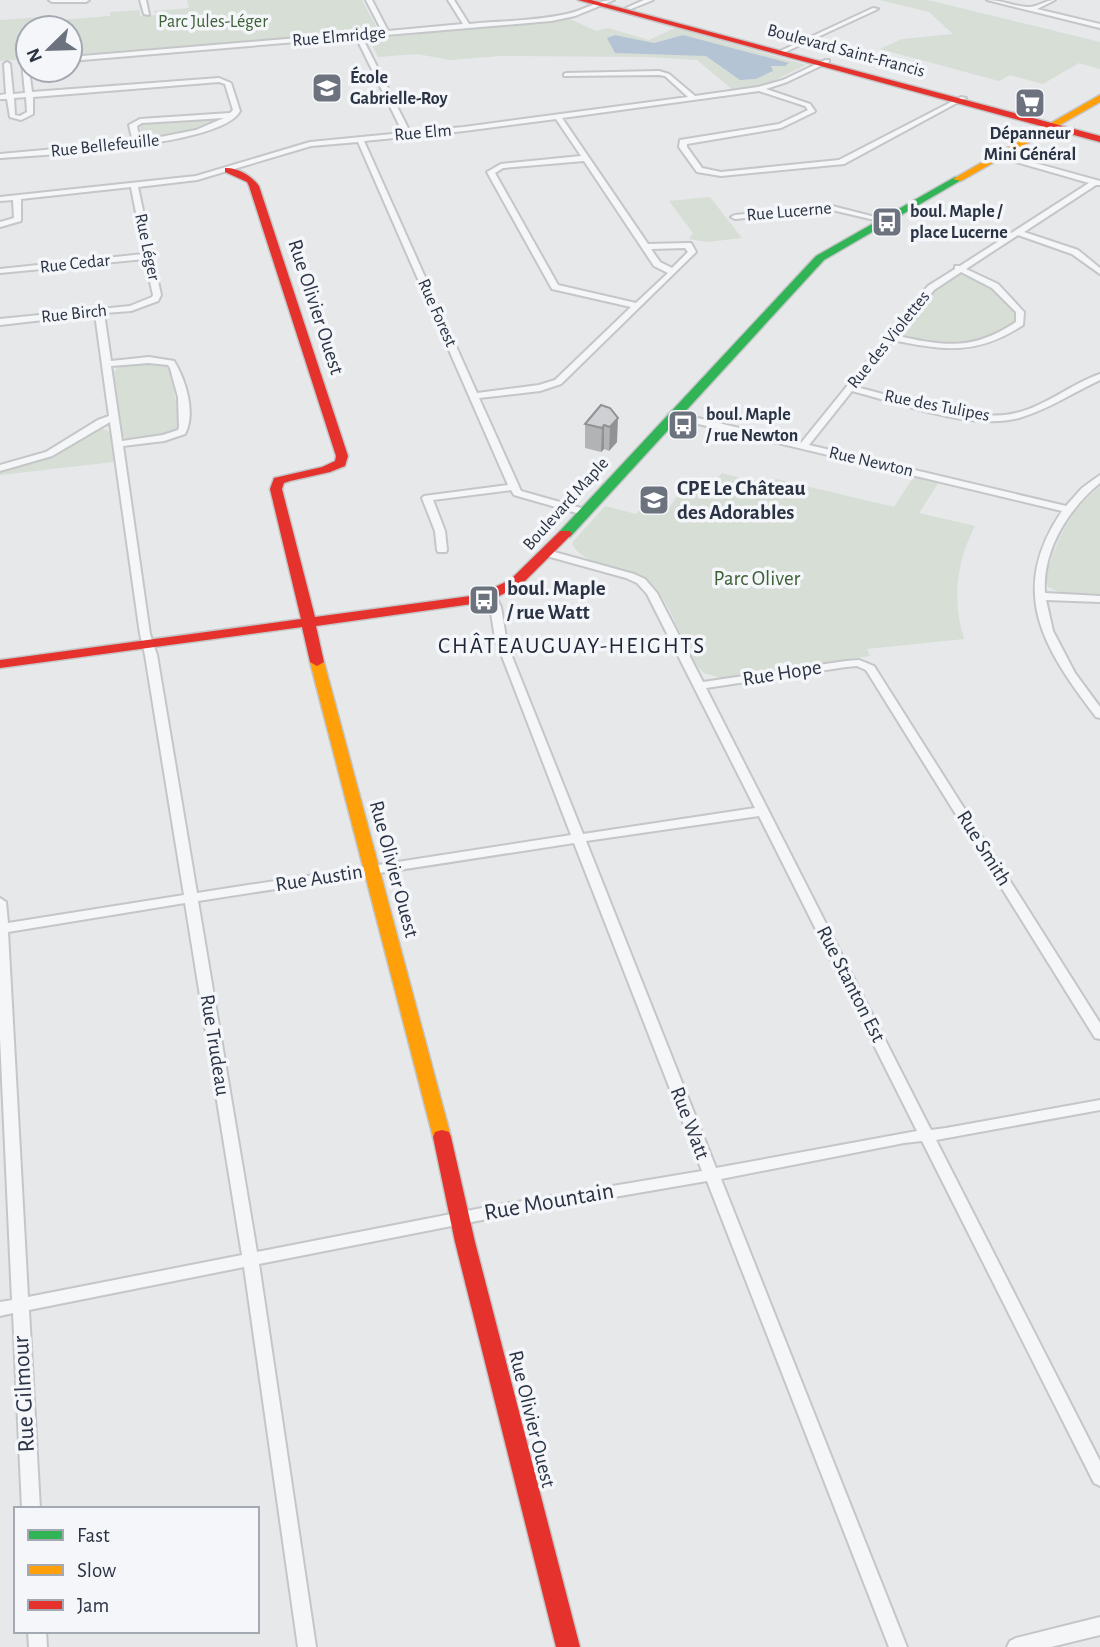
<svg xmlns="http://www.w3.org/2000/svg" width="1100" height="1647" font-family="'Alegreya Sans',sans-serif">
<rect width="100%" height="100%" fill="#e6e8ea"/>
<path fill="#d6ded6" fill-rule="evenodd" d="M187 0H362L378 30 70 55V28H28V59L0 61V20L56 16 60 20 110 16V12L140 10V16L156 15 154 11 189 8Z
M880 0H928L1100 42V69L1079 63 1043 84 1010 75 999 81 880 49 902 39 953 34 929 12Z
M570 19 596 31 608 28 649 40 675 28 806 65 769 83 733 90 697 60 648 57 500 56 451 60 417 54 378 57 369 39ZM615 35 654 43 683 35 785 66H771V73L749 80 706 56 651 52 619 53Z
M217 116 220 120C202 126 158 146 141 137L140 123Z
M710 197 742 238 707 242 689 239 693 233 669 201Z
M955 275C974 273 1018 300 1015 321 990 346 934 354 903 335L902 330 936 289Z
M147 362 164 364 170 370 180 424C172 439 143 439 127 439L122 435 114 372 119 366Z
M103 429 110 432 114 462 0 475V470L40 461 93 432Z
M722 473 771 486 776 479 894 507 914 476 939 482 919 513 975 526C956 563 952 600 964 639L867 649 870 656 721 678 704 673C681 651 672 598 648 581 628 567 580 566 572 543L605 506 636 514 647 502 669 508 682 489 702 494Z
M1100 486V595L1063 594 1048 587C1042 571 1065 524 1076 510 1083 501 1092 494 1100 486Z"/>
<path fill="#b4c4d5" d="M615 35 654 43 683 35 789 63 785 66H771L773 71 756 79 740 80 706 56 615 53 607 38Z"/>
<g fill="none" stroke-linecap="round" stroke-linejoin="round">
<g stroke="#c4c6c8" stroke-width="4">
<path id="street" d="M49 0H89L86 2H52Z
M140 0H146L149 15 144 14Z
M366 0H372L388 31 463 24 448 0H454L469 24C501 21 535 21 567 14 583 11 597 0 614 0L575 16 551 21 362 37 410 132 464 127 688 97 665 76 659 75 564 76V74L566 73 659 71 669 74 695 96 758 87 783 80 825 60H829V62L787 82 766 89 810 104 815 111 814 112 781 128 687 144V147L702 168 721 172 839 160 961 97 966 98 844 164 721 176 697 172 679 147 680 140 779 124 808 110 805 106 759 91 562 118 648 244 688 243H691L696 252 561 384 540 391 479 398 521 491 588 510V514H580L514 495 511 490 433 500 445 531 447 550 446 552H438L437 550 435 531 422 498 424 496 508 485 358 142 311 146 197 180 138 187 161 295 158 301 131 311 104 313 111 361 149 357 174 361C186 380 196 414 185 434L164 441 123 446 150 634 157 655 197 893 571 835 495 638 490 607 486 597 491 594 495 595 501 607 507 644 583 834 755 808 647 594 637 583 626 578 543 555V551L547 550 634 574 645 579 657 593 703 682 846 661 859 660 874 666 1100 1023V1039L1095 1038 866 670 857 666 846 667 706 688 931 1130 946 1128 1100 1100V1110L936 1140 1100 1461V1486L1094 1483 922 1141 904 1143 721 1179 907 1647H889L707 1181 487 1219 259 1264 316 1647H298L244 1267 29 1310 40 1509H22L13 1313 0 1316V1302L12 1300 0 1037V898L6 902 8 923 184 895 145 655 140 634 110 422 52 456 0 471V465L46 452 98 420 109 416 95 314 0 325V319L130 306 152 297 153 295 145 259 0 273V269L144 254 131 187 21 199V221L0 227V222L14 218 13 200 0 201V197L196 176 310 142 403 133 356 37 70 61V57L382 31ZM556 119 581 156 501 164 487 172 552 289 631 307 555 380 539 385 477 393 364 141 464 131ZM584 161 654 266 668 273 636 303 558 285 495 173 503 168ZM685 248 688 252 672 268 660 262 651 249ZM149 363 168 365 170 368 178 397 179 427 178 430 163 435 122 441 111 366ZM759 816 917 1131 716 1168 586 841ZM574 843 702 1171 487 1207 257 1252 198 901ZM185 903 242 1255 28 1297 8 932Z
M644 0H653L631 9 626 8Z
M987 0C1001 0 1013 6 1027 7 1037 8 1045 0 1055 0L1037 9 1100 24V28Z
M873 8 878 9 781 54 776 53Z
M25 60 28 62 32 92 219 78 231 83 240 111C223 146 43 155 0 158V154L133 142 129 125 140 119 230 113 233 110 225 84 219 82 33 97V114L21 120 10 117 7 99H0V95L6 94 4 64 7 62 10 64 13 94 25 93 22 62ZM26 97 27 112 20 116 15 115 14 98ZM224 118 196 130 140 141 137 126 142 123Z
M995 152 1100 181V185H1096L1024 232 1078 250 1100 268V274L1072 254 1018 235 966 269 998 284 1024 312 1023 325C978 355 944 351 893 340L856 387C899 397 973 424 1016 413 1046 406 1071 384 1100 374V380C1074 392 1049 409 1022 417 976 432 898 403 852 391L809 445 1066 506 1082 488 1100 475V483C1068 509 1042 551 1045 593L1100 596V602L1046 600 1053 631 1075 673 1100 707V718L1096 717C1044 649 1007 592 1062 511L673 418 668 415 673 412 801 443 928 286 955 269V266H960L1089 183 995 156ZM961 272 992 288 1016 312V322C973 351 945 346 897 336L934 290Z
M832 206 887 220 883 222 832 210 735 219 731 217 735 215Z
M1100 1617V1635L1051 1647H1007L1010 1641 1016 1638Z
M28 1631H46L47 1647H29Z"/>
</g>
<g stroke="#c4c6c8" stroke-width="3">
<path id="fast" d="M955 177 963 179 824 260 570 537H560V531L816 256Z"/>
</g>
<g stroke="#c4c6c8" stroke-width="3">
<path id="slow" d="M1100 95V102L961 181 953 179Z
M317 658 324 662 451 1137 449 1142 442 1144 435 1142 433 1137 310 662Z"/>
</g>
<g stroke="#c4c6c8" stroke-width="3">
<path id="jam" d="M578 0H591L1100 136V142Z
M225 168C237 167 252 176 259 186L348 456 345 466 330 472 290 481 284 483 282 489 315 617 478 595 510 580 560 531H570L572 534 520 586 486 602 316 626 324 662 317 666 310 662 302 627 0 668V660L301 619 270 489 274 478 322 467 335 461 336 456 249 186 247 182 225 172Z
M442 1130 449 1132 451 1137 475 1242 580 1647H556L455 1242 433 1137 435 1132Z"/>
</g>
<use href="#street" fill="#f5f6f7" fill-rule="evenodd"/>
<use href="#fast" fill="#30b455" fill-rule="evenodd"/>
<use href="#slow" fill="#ff9f0a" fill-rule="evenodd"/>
<use href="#jam" fill="#e5322d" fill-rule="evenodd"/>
</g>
<path fill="#b1b3b5" d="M610 408 617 442 609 451 604 449 601 452 585 448V424Z"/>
<path fill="#909294" d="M618 418 617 442 609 451 610 427Z
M604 425V449L601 452 602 428Z"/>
<path fill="#ced0d3" stroke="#909294" stroke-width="2" d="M601 405 610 408 618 418 610 427 604 425 602 428 585 424Z"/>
<defs>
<g id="school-square" transform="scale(1.575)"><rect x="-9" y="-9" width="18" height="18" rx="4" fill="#6c737f" stroke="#f4f6f9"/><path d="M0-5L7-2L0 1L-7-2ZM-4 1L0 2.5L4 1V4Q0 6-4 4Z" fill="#fff"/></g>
<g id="supermarket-square" transform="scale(1.575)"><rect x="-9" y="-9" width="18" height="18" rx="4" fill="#6c737f" stroke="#f4f6f9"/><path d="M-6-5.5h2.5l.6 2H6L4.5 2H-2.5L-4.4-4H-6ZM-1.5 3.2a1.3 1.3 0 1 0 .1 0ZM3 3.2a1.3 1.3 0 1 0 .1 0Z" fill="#fff"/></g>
<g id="bus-square" transform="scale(1.575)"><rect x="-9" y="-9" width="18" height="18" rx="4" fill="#6c737f" stroke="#f4f6f9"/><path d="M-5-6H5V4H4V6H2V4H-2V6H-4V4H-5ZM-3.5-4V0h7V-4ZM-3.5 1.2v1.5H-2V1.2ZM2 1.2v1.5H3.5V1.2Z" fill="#fff"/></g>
</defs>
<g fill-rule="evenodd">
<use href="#school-square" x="327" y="88"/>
<use href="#supermarket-square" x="1030" y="103"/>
<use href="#bus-square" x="887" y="222"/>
<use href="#bus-square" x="683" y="425"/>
<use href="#school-square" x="654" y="500"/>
<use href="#bus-square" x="484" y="600"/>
</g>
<g text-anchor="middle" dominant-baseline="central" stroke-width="7" stroke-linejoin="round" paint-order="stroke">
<g font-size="18" fill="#3f6138" stroke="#f4f6f9">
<text x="213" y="22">Parc Jules-Léger</text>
</g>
<g font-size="18" fill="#2b3445" stroke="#f4f6f9">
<text transform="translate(339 37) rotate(-5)">Rue Elmridge</text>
<text transform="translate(846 51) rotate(15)">Boulevard Saint-Francis</text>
<text transform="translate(423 133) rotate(-5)">Rue Elm</text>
<text transform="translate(105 146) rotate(-6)">Rue Bellefeuille</text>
<text transform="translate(789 212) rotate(-5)">Rue Lucerne</text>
<text transform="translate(147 247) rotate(78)">Rue Léger</text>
<text transform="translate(75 264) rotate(-6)">Rue Cedar</text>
<text transform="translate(437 313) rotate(66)">Rue Forest</text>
<text transform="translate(74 314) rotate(-6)">Rue Birch</text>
<text transform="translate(889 340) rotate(-51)">Rue des Violettes</text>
<text transform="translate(937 406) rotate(11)">Rue des Tulipes</text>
<text transform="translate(871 462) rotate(13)">Rue Newton</text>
<text transform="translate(566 504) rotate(-48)">Boulevard Maple</text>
</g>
<g font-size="18" font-weight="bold" fill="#2b3445" stroke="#f4f6f9" text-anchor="start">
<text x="350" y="78">École<tspan x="350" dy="21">Gabrielle-Roy</tspan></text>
<text x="1030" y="134" text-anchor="middle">Dépanneur<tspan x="1030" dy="21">Mini Général</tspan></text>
<text x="910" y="212">boul. Maple /<tspan x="910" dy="21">place Lucerne</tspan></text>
<text x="706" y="415">boul. Maple<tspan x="706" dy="21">/ rue Newton</tspan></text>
</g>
<g font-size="21" fill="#2b3445" stroke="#f4f6f9">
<text transform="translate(316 307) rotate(72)">Rue Olivier Ouest</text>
<text transform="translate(782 673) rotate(-9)">Rue Hope</text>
<text transform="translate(984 848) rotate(58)">Rue Smith</text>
<text transform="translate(394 869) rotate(75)">Rue Olivier Ouest</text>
<text transform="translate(319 878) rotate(-9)">Rue Austin</text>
<text transform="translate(851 984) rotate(63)">Rue Stanton Est</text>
<text transform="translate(215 1045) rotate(81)">Rue Trudeau</text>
<text transform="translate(690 1123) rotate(69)">Rue Watt</text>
<text transform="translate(532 1419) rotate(76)">Rue Olivier Ouest</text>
</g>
<g font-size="21" font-weight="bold" fill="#2b3445" stroke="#f4f6f9" text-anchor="start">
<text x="677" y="488">CPE Le Château<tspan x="677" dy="24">des Adorables</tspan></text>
<text x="507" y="588">boul. Maple<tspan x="507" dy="24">/ rue Watt</tspan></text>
</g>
<g font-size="21" fill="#3f6138" stroke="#f4f6f9">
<text x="757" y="578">Parc Oliver</text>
</g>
<g font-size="23" letter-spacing="2" fill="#1d2536" stroke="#f4f6f9">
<text x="572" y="646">CHÂTEAUGUAY-HEIGHTS</text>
</g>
<g font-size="24" fill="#2b3445" stroke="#f4f6f9">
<text transform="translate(549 1202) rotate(-10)">Rue Mountain</text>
<text transform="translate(24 1394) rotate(-93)">Rue Gilmour</text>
</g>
</g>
<rect x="14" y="1507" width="245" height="126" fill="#f4f6f9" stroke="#a4a8b1" stroke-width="2"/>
<rect x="28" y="1530" width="35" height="10" fill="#30b455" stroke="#a4a8b1" stroke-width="2"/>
<text x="77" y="1542" font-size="21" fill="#2b3445">Fast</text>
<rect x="28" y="1565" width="35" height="10" fill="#ff9f0a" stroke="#a4a8b1" stroke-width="2"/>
<text x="77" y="1577" font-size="21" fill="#2b3445">Slow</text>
<rect x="28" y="1600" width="35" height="10" fill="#e5322d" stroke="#a4a8b1" stroke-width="2"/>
<text x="77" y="1612" font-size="21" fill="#2b3445">Jam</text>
<g transform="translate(49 49) rotate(247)"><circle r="33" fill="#f4f6f9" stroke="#a4a8b1" stroke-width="2"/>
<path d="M0-5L12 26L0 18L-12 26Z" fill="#6c737f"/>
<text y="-10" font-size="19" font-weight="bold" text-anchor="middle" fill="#2b3445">N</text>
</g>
</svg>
